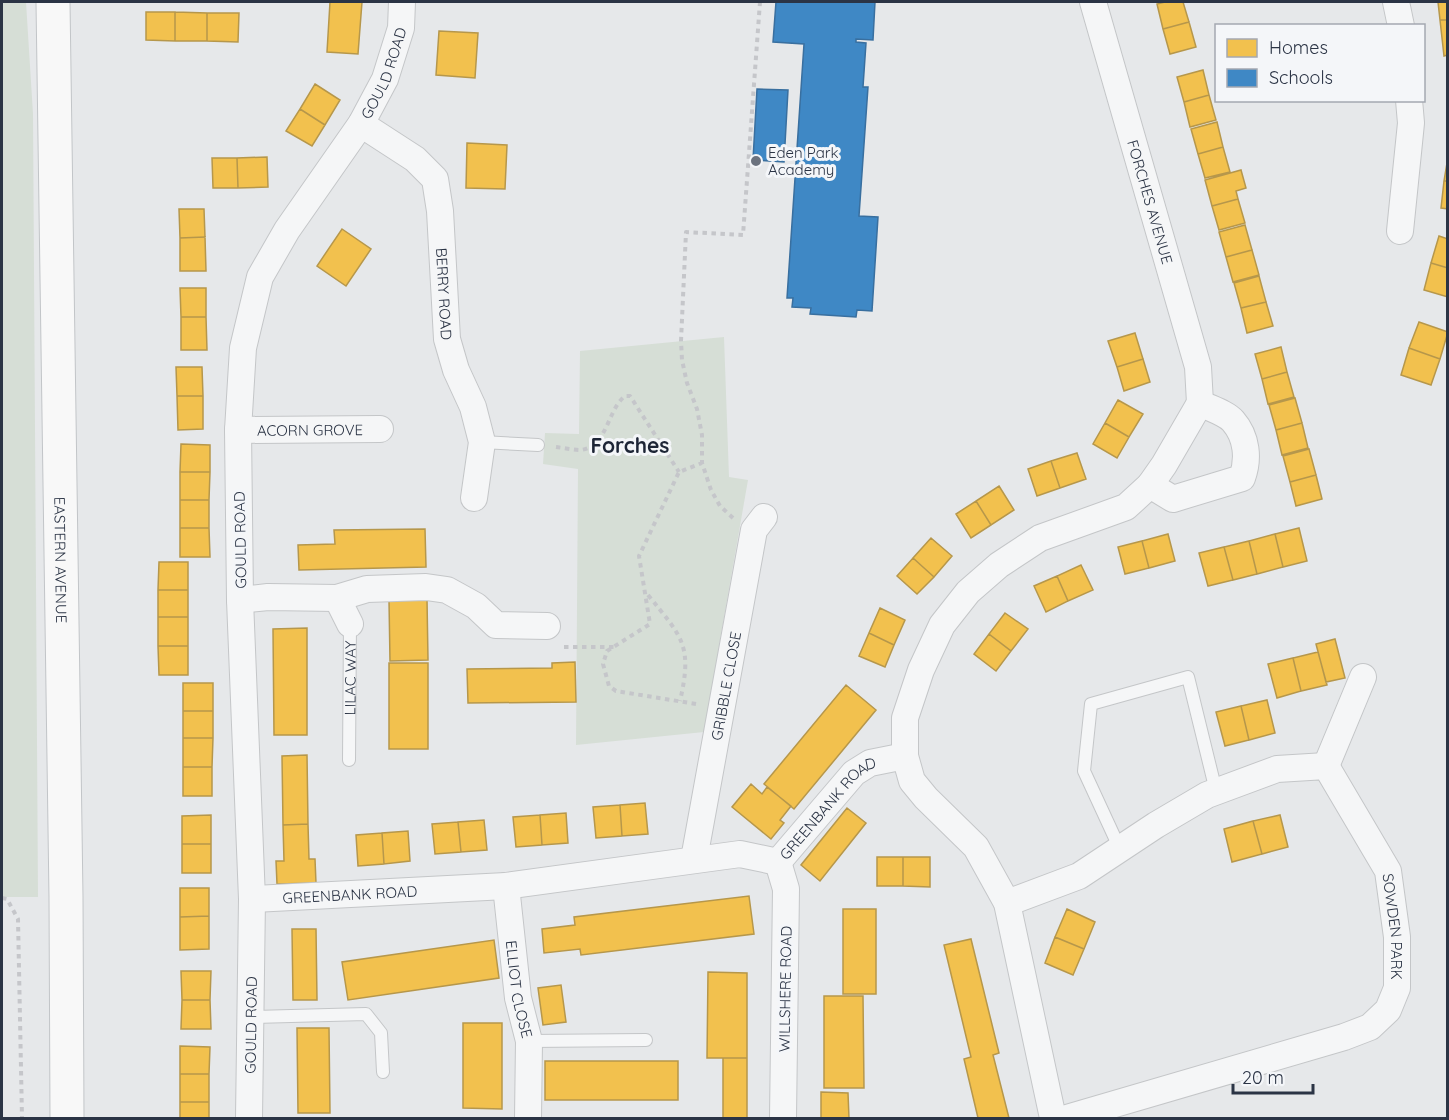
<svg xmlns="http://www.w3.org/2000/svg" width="1449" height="1120" font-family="Quicksand,sans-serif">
<rect width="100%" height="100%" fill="#e6e8ea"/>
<path fill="#d6ded6" d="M2 2H26L33 114 38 897H2Z
M724 337 729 477 748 480 704 732 576 745 578 469 543 464 545 433 579 434 580 351Z"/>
<path fill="#f2c14e" stroke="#b6974b" stroke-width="1.5" d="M330 2H362L358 54 327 52Z
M1165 2H1183L1189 22 1163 29 1157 4Z
M1438 2H1448V20H1440Z
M146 12H175V41L146 40Z
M175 12 207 13V41H175Z
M207 13H239L238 42 207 41Z
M1440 20H1448V55L1444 56Z
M1189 22 1196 47 1170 54 1163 29Z
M439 31 478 33 475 78 436 75Z
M1203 70 1209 95 1184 102 1177 77Z
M315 84 340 100 325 125 300 109Z
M1209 95 1216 120 1190 127 1184 102Z
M300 109 325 125 312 146 286 131Z
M1217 122 1223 147 1198 154 1191 129Z
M467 143 507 145 505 189 466 188Z
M1223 147 1230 172 1205 178 1198 154Z
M267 157 268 187 238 188 237 158Z
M1448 157V181H1444Z
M212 158H237L238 188H213Z
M1241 170 1246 188 1236 191 1238 199 1212 206 1205 180Z
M1444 181H1448V209L1441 208Z
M1238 199 1245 223 1219 230 1212 206Z
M179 209H204L205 237 180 238Z
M1245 225 1252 250 1226 257 1219 232Z
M342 229 371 249 346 286 317 266Z
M1439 236 1448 239V268L1431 263Z
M205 237 206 271H180V238Z
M1252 250 1259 275 1233 282 1226 257Z
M1431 263 1448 268V297L1424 290Z
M1259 276 1266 302 1241 308 1234 283Z
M180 288H206V317H181Z
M1266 302 1273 326 1247 333 1241 308Z
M181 317H206L207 350H181Z
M1419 322 1448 332 1440 359 1409 348Z
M1135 333 1143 359 1117 367 1108 341Z
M1281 347 1287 372 1262 379 1255 354Z
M1409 348 1440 359 1431 385 1401 375Z
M1143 359 1150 382 1124 391 1117 367Z
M176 367H202L203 396H177Z
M1287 372 1294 397 1268 404 1262 379Z
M177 396H203V429L178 430Z
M1295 398 1302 423 1276 430 1269 405Z
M1118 400 1143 414 1129 437 1105 423Z
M1105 423 1129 437 1117 458 1093 444Z
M1302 423 1308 448 1282 455 1276 430Z
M181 444 210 445V472H180Z
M1309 449 1316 475 1290 482 1283 456Z
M1077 453 1086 479 1060 488 1051 461Z
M1051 461 1060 488 1037 496 1028 469Z
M180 472H210L209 500H180Z
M1316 475 1322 499 1296 506 1290 482Z
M999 486 1014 510 991 525 976 501Z
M180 500H209V528H180Z
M976 501 991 525 971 538 956 514Z
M180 528H209L210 557H180Z
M1299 528 1307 561 1283 567 1275 534Z
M425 529 426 567 299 570 298 545 335 544 334 530Z
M1168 534 1175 561 1149 568 1142 541Z
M1275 534 1283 567 1257 574 1249 541Z
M931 538 952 556 934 577 913 558Z
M1142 541 1149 568 1125 574 1118 547Z
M1249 541 1257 574 1233 580 1224 547Z
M1224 547 1233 580 1208 586 1199 553Z
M913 558 934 577 917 594 897 576Z
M159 562H188V590H158Z
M1081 565 1093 590 1068 601 1057 576Z
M1057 576 1068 601 1046 612 1034 586Z
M158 590H188V617H158Z
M427 599 428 660 390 661 389 600Z
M880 608 905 620 894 645 869 633Z
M1005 613 1028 629 1011 651 989 634Z
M158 617H188V646H158Z
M307 628V735H274L273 629Z
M869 633 894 645 885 667 859 656Z
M989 634 1011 651 996 671 974 654Z
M1335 639 1345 678 1326 682 1316 644Z
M158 646H188V675H159Z
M1318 652 1327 685 1301 691 1293 658Z
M1293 658 1301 691 1277 698 1268 664Z
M575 662 576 702 468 703 467 669 552 668V663Z
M389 663H428V749H389Z
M183 683H213V711H183Z
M846 685 876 710 794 809 764 784Z
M1267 700 1275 733 1249 740 1241 706Z
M1241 706 1249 740 1225 746 1216 712Z
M183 711H213V738H183Z
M183 738H213L212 767H183Z
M307 755 308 824 283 825 282 756Z
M183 767H212V796H183Z
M751 784 762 794 767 787 791 806 780 820 784 823 771 839 732 807Z
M645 803 648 834 622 836 620 805Z
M620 805 622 836 596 838 593 807Z
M847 808 866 823 820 881 801 865Z
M566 813 568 843 542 845 540 815Z
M211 815V844H182V816Z
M540 815 542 845 516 847 513 817Z
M1280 815 1288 847 1262 854 1253 821Z
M484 820 487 850 461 852 458 822Z
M1253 821 1262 854 1232 862 1224 829Z
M458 822 461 852 435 854 432 824Z
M308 824 309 859H315L316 883 277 884 276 861H284L283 825Z
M408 831 410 861 384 864 382 833Z
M382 833 384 864 358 866 356 835Z
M182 844H211V873H182Z
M877 857H903V886H877Z
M903 857H930V887L903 886Z
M180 888H209V916L180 917Z
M749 896 754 934 581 955 580 949 544 953 542 929 575 925 574 917Z
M843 909H876V994H843Z
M1067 909 1095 922 1084 949 1055 937Z
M209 916V949L180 950V917Z
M292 929H316L317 1000H293Z
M1055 937 1084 949 1073 975 1045 963Z
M971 939 999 1053 993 1055 1009 1118H978L964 1059 971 1057 944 945Z
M494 940 499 978 348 1000 342 962Z
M181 971H211L210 1000H182Z
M708 972 747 973V1058H707Z
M561 985 566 1022 543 1025 538 988Z
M824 996H863L864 1088H824Z
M182 1000H210L211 1029H181Z
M463 1023H502V1109L463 1108Z
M297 1028H329L330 1113H298Z
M180 1046 210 1047 209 1074H180Z
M723 1058H747V1118H723Z
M545 1061H678V1100H545Z
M180 1074H209V1102H180Z
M821 1092 848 1093 849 1118H821Z
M180 1102H209V1118H180Z"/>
<path fill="#3f88c5" stroke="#396f9f" stroke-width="1.5" d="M776 2H875L873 40 856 39V42L866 43 863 87H868L859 216 878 217 872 311 857 310 856 317 810 314 811 308 792 307 793 298H787L804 44 773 42Z
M757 89 788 90 784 162 753 160Z"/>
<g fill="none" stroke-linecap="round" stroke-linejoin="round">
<g stroke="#c4c6c8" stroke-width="14">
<g id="service">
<path d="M482 442 538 445"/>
<path id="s1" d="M349 760 350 624"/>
<path d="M1120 849 1084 771 1091 704 1188 677 1216 791"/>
<path d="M250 1017 366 1014 381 1033 383 1072"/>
<path d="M529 1041 646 1040"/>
</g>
</g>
<g stroke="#c4c6c8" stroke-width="28">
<g id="minor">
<path id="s2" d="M1093 2 1198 367 1200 403"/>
<path d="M1396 2 1401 26"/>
<path id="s3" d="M361 124 415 159 435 179 440 211 447 339 456 370 473 407 482 442 474 498"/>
<path d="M1400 231 1411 123 1409 100"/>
<path id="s4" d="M238 430 380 429"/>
<path d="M1150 485 1173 499 1242 478C1249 459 1247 437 1233 421 1226 413 1209 408 1200 403"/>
<path d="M337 598 350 624"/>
<path d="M240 600 268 597 337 598 367 589 426 587 447 590 476 606 496 625 547 626"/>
<path d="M1326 766 1363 677"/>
<path id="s5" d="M694 859 754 530 764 517"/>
<path d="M778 862 786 889 783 1118"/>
<path id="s6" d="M778 862 854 773 870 763 905 756"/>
<path id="s7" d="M506 886 518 998 529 1041 528 1118"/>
<path id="s8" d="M252 899 506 886 740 854 778 862"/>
<path id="s9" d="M1007 903 1079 876 1156 825 1207 795 1277 769 1326 766 1388 871 1397 937V988L1388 1010 1370 1027 1344 1037 1067 1118"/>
<path id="s10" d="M249 1118 252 899 240 600 238 430 243 348 260 277 287 230 361 124 385 79 401 28 402 2"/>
<path d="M1053 1118 1007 903 976 847 926 798 912 781 905 756V718L921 670 942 625 968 592 999 565 1040 538 1126 507 1150 485 1164 465 1200 403"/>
</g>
</g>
<g stroke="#c2c5c8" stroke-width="35">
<g id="primary">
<path id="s11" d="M53 2 66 897 67 1118"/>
</g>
</g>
<path stroke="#c5c6ca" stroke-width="4" stroke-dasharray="4.5 4.5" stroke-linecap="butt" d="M556 447C564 448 573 450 581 450 608 446 607 410 625 396H630L679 472
M733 518 720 506 711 490 702 463V435L697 409 687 383 682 360 681 341 686 232 743 235 760 2
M648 595C682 637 693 645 680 701
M564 647H614
M696 704 616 691 609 686 603 664 607 651 650 624 639 556 679 472 702 463
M2 898 7 899 18 919 22 1118"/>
<use href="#service" stroke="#f5f6f7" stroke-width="12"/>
<use href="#minor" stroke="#f5f6f7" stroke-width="26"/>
<use href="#primary" stroke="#f8f8f8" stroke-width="33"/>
</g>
<circle fill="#6c737f" stroke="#f4f6f9" stroke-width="2" cx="756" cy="161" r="6"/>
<g text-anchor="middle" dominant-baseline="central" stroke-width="6" stroke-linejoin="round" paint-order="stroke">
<g font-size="15" fill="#2b3445" stroke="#f4f6f9">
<text stroke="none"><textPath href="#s10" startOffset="1083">GOULD ROAD</textPath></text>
<text stroke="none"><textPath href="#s2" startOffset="208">FORCHES AVENUE</textPath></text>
<text stroke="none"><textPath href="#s3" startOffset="208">BERRY ROAD</textPath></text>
<text stroke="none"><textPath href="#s4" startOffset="72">ACORN GROVE</textPath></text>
<text transform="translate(240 540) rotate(-91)">GOULD ROAD</text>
<text stroke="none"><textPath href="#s11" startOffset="558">EASTERN AVENUE</textPath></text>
<text stroke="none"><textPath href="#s1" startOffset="82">LILAC WAY</textPath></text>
<text stroke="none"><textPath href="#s5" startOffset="176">GRIBBLE CLOSE</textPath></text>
<text stroke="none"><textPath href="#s6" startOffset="74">GREENBANK ROAD</textPath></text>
<text stroke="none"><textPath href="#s8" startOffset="98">GREENBANK ROAD</textPath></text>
<text stroke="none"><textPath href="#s9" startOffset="530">SOWDEN PARK</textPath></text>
<text stroke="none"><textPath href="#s7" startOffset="104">ELLIOT CLOSE</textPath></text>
<text transform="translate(785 989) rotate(-89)">WILLSHERE ROAD</text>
<text stroke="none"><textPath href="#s10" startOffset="93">GOULD ROAD</textPath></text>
</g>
<g font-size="15" fill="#2b3445" stroke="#f4f6f9" text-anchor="start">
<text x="768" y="152">Eden Park<tspan x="768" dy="17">Academy</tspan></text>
</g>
<g font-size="21" font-weight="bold" fill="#1d2536" stroke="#f4f6f9">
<text x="630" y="445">Forches</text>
</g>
</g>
<rect width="1449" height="1120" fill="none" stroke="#2b3445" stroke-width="6"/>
<rect x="1215" y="24" width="210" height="78" fill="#f4f6f9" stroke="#a4a8b1" stroke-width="1.5"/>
<rect x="1227" y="39" width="30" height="18" fill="#f2c14e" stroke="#a4a8b1" stroke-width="1.5"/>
<text x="1269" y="54" font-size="18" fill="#2b3445">Homes</text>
<rect x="1227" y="69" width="30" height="18" fill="#3f88c5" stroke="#a4a8b1" stroke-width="1.5"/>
<text x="1269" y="84" font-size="18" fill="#2b3445">Schools</text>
<path d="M1233 1084v9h80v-9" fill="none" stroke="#2b3445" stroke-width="3"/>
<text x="1242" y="1084" font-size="18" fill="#2b3445" stroke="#f4f6f9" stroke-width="4.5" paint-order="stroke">20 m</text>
</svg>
